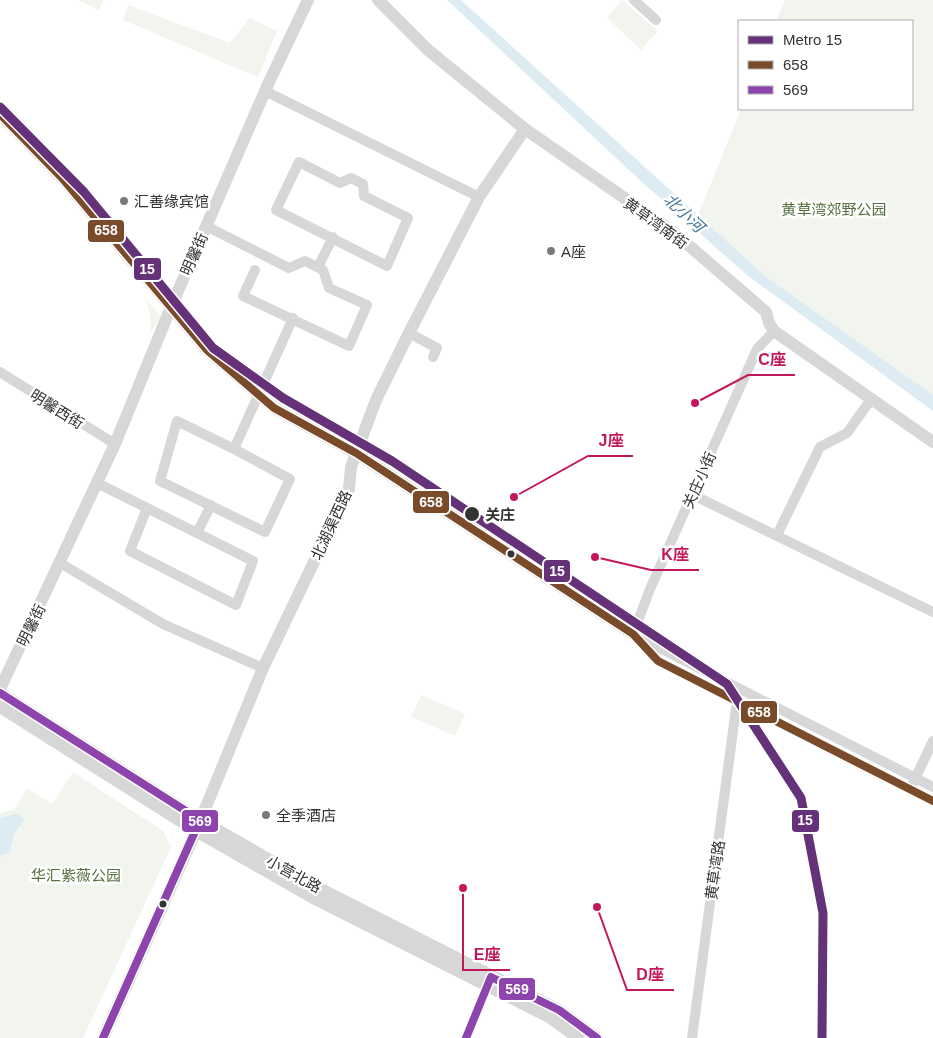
<svg xmlns="http://www.w3.org/2000/svg" width="933" height="1038" font-family="Arial,'Noto Sans SC',sans-serif">
<rect width="100%" height="100%" fill="#fff"/>
<path fill="#f1f5ed" d="M78 0H103L99 10Z
M622 0 658 31 641 50 607 18Z
M785 0H933V398L741 265 695 223 741 109H912V21H776Z
M128 5 230 43 250 18 277 31 258 77 123 20Z
M145 298 161 317 151 332 150 315Z
M421 695 465 714 455 736 411 717Z
M73 772 163 831 171 847 83 1038H0V813L14 810 27 788 52 804Z"/>
<path fill="#ddebf3" d="M447 0H461L766 277 933 395V411L747 275 644 184Z
M19 813 24 821 14 834 9 854H3L0 857V818Z"/>
<g fill="none" stroke-linecap="round" stroke-linejoin="round">
<path stroke="#d7d7d7" stroke-width="10" d="M634 0 656 20
M265 91 479 197
M299 162 340 183 351 178 363 184 364 196 408 218 387 266 276 210Z
M206 226 289 268 305 261 323 270 329 288 367 305 349 346 243 296 255 270
M318 267 333 237
M409 333 437 348 433 357
M0 372 115 444
M234 449 290 479 265 532 160 481 177 421 234 449 293 318
M97 483 147 508
M693 495 933 612
M197 533 253 561 236 605 130 551 147 508 197 533 211 505
M777 535 820 447 847 433 872 398
M60 563 163 624 263 668
M633 634 658 661 933 801
M633 634 650 589 757 349 774 331
M640 638 933 787
M913 783 933 741
M466 1038 490 981
M692 1038 737 701"/>
<path stroke="#d7d7d7" stroke-width="12" d="M378 0 428 50 525 129 672 231 766 312 769 323 774 331 933 442
M0 114 62 178 207 350 274 408 356 453 633 634
M0 689 115 444 171 307 269 82 308 0
M0 693 200 820 319 888 559 1010 597 1038
M0 707 196 831 315 899 549 1017 578 1038
M103 1038 196 831 263 668 349 489 351 467 376 400 409 333 479 197 525 129"/>
<g stroke="#fff" stroke-width="11">
<path id="bus-1" d="M0 114 62 178 207 350 274 408 356 453 633 634 658 661 933 801"/>
</g>
<g stroke="#fff" stroke-width="11">
<path id="bus-2" d="M0 693 200 820 103 1038
M466 1038 491 977 559 1010 597 1038"/>
</g>
<use href="#bus-1" stroke="#7a4b2a" stroke-width="8"/>
<use href="#bus-2" stroke="#8e44ad" stroke-width="8"/>
<g stroke="#fff" stroke-width="12">
<path id="metro-1" d="M0 107 84 192 213 348 283 398 392 461 727 684 801 798 823 913 822 1038"/>
</g>
<use href="#metro-1" stroke="#653279" stroke-width="9"/>
</g>
<g fill="#7a7a7a" stroke="#fff" stroke-width="2">
<circle cx="124" cy="201" r="5"/>
<circle cx="551" cy="251" r="5"/>
<circle cx="266" cy="815" r="5"/>
</g>
<g fill="#333" stroke="#fff" stroke-width="2">
<circle cx="472" cy="514" r="8"/>
<circle cx="511" cy="554" r="4.5"/>
<circle cx="163" cy="904" r="4.5"/>
</g>
<g text-anchor="middle" dominant-baseline="central" stroke-width="5" stroke-linejoin="round" paint-order="stroke">
<g font-size="15" fill="#333" stroke="#fff" text-anchor="start">
<text x="134" y="201">汇善缘宾馆</text>
<text x="561" y="251">A座</text>
<text x="276" y="815">全季酒店</text>
</g>
<g font-size="15" fill="#56703f" stroke="#fff">
<text x="834" y="209">黄草湾郊野公园</text>
<text x="76" y="875">华汇紫薇公园</text>
</g>
<g font-size="15" fill="#333" stroke="#fff">
<text transform="translate(656 223) rotate(36)">黄草湾南街</text>
<text transform="translate(194 254) rotate(-66)">明馨街</text>
<text transform="translate(57 409) rotate(32)">明馨西街</text>
<text transform="translate(699 480) rotate(-66)">关庄小街</text>
<text transform="translate(331 525) rotate(-65)">北湖渠西路</text>
<text transform="translate(31 625) rotate(-64)">明馨街</text>
<text transform="translate(715 870) rotate(-82)">黄草湾路</text>
<text transform="translate(294 874) rotate(29)">小营北路</text>
</g>
<g font-size="15" font-weight="bold" fill="#333" stroke="#fff" text-anchor="start">
<text x="485" y="514">关庄</text>
</g>
<g font-size="16" font-style="italic" fill="#3f7597" stroke="#fff">
<text transform="translate(684 213) rotate(43)">北小河</text>
</g>
</g>
<path fill="none" stroke="#c2185b" stroke-width="2" d="M695 403L748 375H795M514 497L588 456H633M595 557L651 570H699M463 888L463 970H510M597 907L627 990H674"/>
<g fill="#c2185b" stroke="#fff" stroke-width="2">
<circle cx="695" cy="403" r="5"/>
<circle cx="514" cy="497" r="5"/>
<circle cx="595" cy="557" r="5"/>
<circle cx="463" cy="888" r="5"/>
<circle cx="597" cy="907" r="5"/>
</g>
<g font-size="16" text-anchor="middle" font-weight="bold" fill="#c2185b" stroke="#fff" stroke-width="5" stroke-linejoin="round" paint-order="stroke">
<text x="772" y="365">C座</text>
<text x="611" y="446">J座</text>
<text x="675" y="560">K座</text>
<text x="487" y="960">E座</text>
<text x="650" y="980">D座</text>
</g>
<g stroke="#fff" stroke-width="2">
<rect x="87" y="219" width="38" height="24" rx="5" fill="#7a4b2a"/>
<rect x="133" y="257" width="29" height="24" rx="5" fill="#653279"/>
<rect x="412" y="490" width="38" height="24" rx="5" fill="#7a4b2a"/>
<rect x="543" y="559" width="28" height="24" rx="5" fill="#653279"/>
<rect x="740" y="700" width="38" height="24" rx="5" fill="#7a4b2a"/>
<rect x="791" y="809" width="29" height="24" rx="5" fill="#653279"/>
<rect x="181" y="809" width="38" height="24" rx="5" fill="#8e44ad"/>
<rect x="498" y="977" width="38" height="24" rx="5" fill="#8e44ad"/>
</g>
<g font-size="14" text-anchor="middle" font-weight="bold" fill="#fff">
<text x="106" y="235">658</text>
<text x="147" y="274">15</text>
<text x="431" y="507">658</text>
<text x="557" y="576">15</text>
<text x="759" y="717">658</text>
<text x="805" y="825">15</text>
<text x="200" y="826">569</text>
<text x="517" y="994">569</text>
</g>
<rect x="738" y="20" width="175" height="90" fill="#ffffff" stroke="#adadad"/>
<rect x="748" y="36" width="25" height="8" fill="#653279" stroke="#adadad"/>
<text x="783" y="45" font-size="15" fill="#333333">Metro 15</text>
<rect x="748" y="61" width="25" height="8" fill="#7a4b2a" stroke="#adadad"/>
<text x="783" y="70" font-size="15" fill="#333333">658</text>
<rect x="748" y="86" width="25" height="8" fill="#8e44ad" stroke="#adadad"/>
<text x="783" y="95" font-size="15" fill="#333333">569</text>
</svg>
